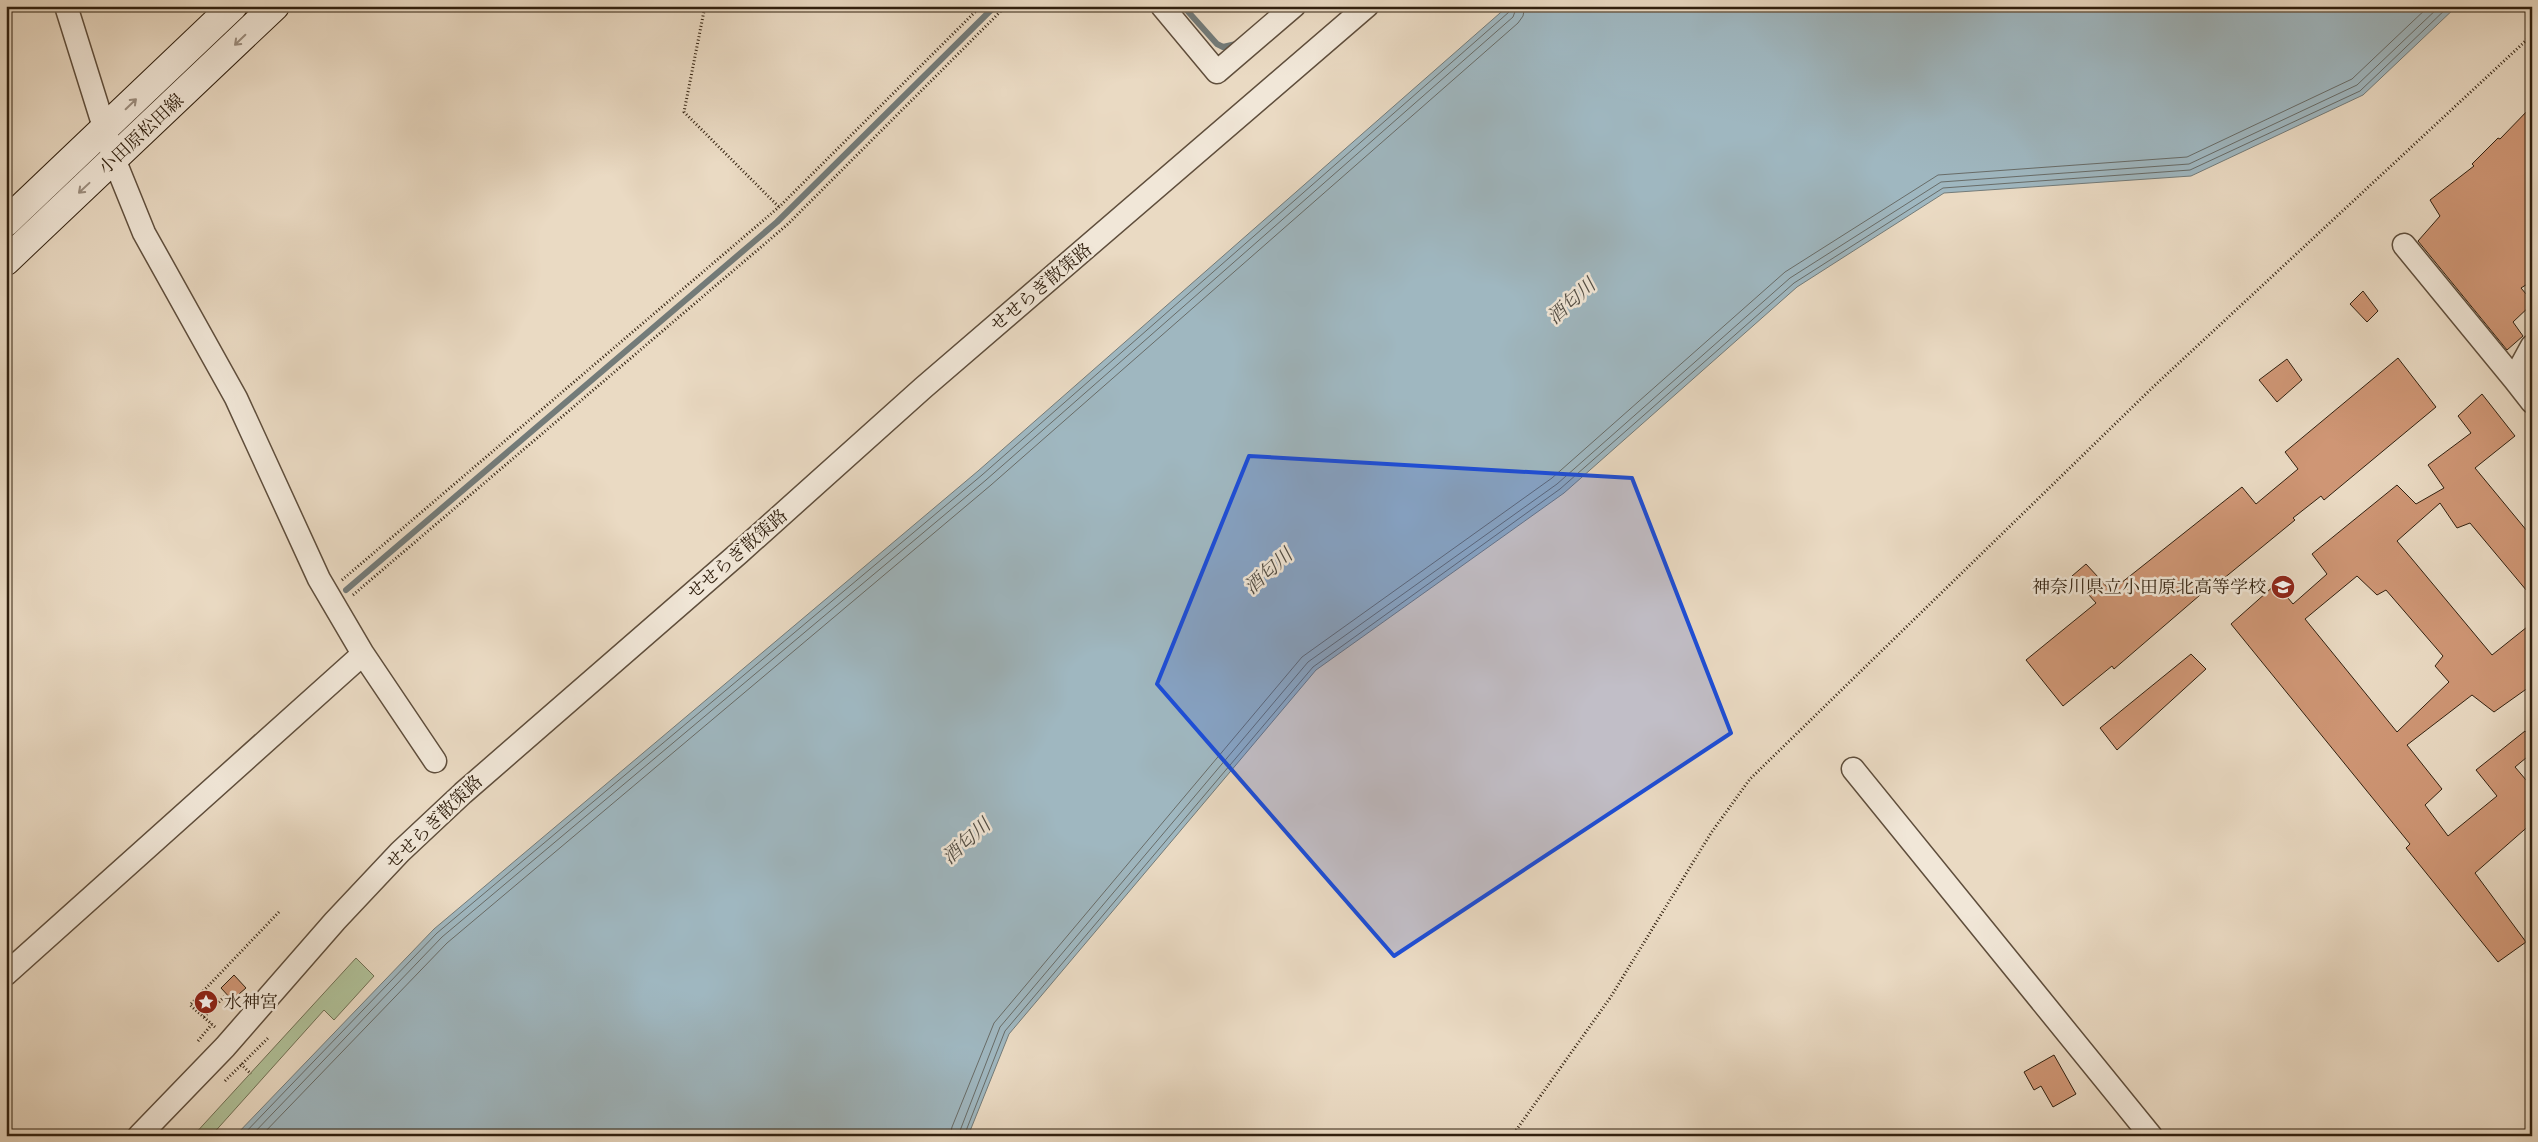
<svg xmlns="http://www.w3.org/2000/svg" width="2538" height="1142" font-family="'IM FELL Great Primer','Noto Serif JP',serif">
<rect width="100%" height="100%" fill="#eadac3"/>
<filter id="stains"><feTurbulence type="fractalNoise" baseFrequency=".004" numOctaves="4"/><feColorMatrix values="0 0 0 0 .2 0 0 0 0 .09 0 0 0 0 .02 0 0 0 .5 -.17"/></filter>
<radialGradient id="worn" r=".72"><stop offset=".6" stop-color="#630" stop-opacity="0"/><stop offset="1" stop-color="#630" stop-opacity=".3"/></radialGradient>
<path fill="#b0c199" stroke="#707054" d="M356 958 374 976 334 1020 324 1010 211 1136H193Z"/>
<path fill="#9fb7c0" stroke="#737b79" d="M1508 6H2457L2363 95 2191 176 1944 193 1797 287 1564 493 1316 670 1009 1034 968 1136H235L434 929 978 471Z"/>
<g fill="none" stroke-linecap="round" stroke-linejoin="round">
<path stroke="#686c68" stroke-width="1" d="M242 1136 437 933 982 475 1509 12 1511 6
M251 1136 442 937 986 480 1513 17 1517 6
M261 1136 447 943 991 485 1518 23 1523 16 1525 6
M950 1136 952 1127 994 1023 1302 657 1552 478 1785 272 1938 175 2187 157 2352 79 2429 6
M958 1136 1000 1027 1308 662 1557 484 1790 278 1941 182 2189 164 2357 85 2440 6
M964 1136 1005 1031 1313 667 1560 489 1794 283 1943 188 2190 170 2360 91 2449 6"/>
<path stroke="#737b79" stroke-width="6" d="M1183 6 1217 44 1223 47 1236 44
M346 590 777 222 995 6"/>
</g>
<path fill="#cf9675" stroke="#31200f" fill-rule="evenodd" d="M2532 106V281L2521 288 2532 301V304L2513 322 2523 336 2507 350 2418 241 2440 216 2430 200 2474 166 2472 164 2498 138 2500 139Z
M2363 291 2378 311 2367 322 2350 304Z
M2398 358 2436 407 2324 500 2321 496 2293 518 2295 520 2223 579 2221 577 2114 669 2112 666 2063 706 2026 660 2096 603 2072 576 2086 564 2111 591 2242 487 2256 504 2298 469 2285 452Z
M2287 359 2302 380 2277 402 2259 380Z
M2482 394 2515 436 2475 468 2532 537V597L2470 523 2457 528 2440 503 2397 541 2492 655 2532 623V685L2494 712 2472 695 2407 745 2442 789 2425 805 2448 836 2497 796 2476 770 2525 731 2532 739V753L2515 767 2532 787V823L2475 873 2526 942 2498 962 2406 848 2410 844 2231 624 2276 584 2293 604 2327 574 2312 554 2397 485 2416 504 2444 488 2428 465 2471 433 2458 416ZM2357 576 2377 595 2386 590 2443 656 2435 666 2449 682 2397 732 2305 619Z
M2191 654 2206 669 2117 750 2100 728Z
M234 975 246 988 232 1000 221 988Z
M2054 1055 2076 1094 2053 1107 2041 1086 2034 1090 2024 1072Z"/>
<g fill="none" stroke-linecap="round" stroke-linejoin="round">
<g stroke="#5f4e3c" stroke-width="25">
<path id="street" d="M1162 6 1217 72 1294 6
M2404 245 2514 379
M2532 346 2514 379 2532 402
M363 654 435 761
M1853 769 2151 1136
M6 974 363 654 319 579 236 398 144 233 114 159 66 6
M139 1136 225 1047 335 921 400 852 463 793 739 553 923 388 1367 6"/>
</g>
<g stroke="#31200f" stroke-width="30">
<path id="secondary" d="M6 222 233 6
M6 261 275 6"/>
</g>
<path stroke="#31200f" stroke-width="3" stroke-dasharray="1 2.5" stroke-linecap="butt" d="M701 6 704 11 684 112 779 207
M342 580 779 207 981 6
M353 595 788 224 1006 6
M204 1017 225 996
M215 1027 190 1005 279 912
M198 1041 212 1024
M241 1064 251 1074
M225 1081 268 1038
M1512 1136 1610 998 1711 833 1750 779 2152 388 2532 35"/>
<use href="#street" stroke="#f1e7d8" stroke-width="22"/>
<use href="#secondary" stroke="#f1e7d8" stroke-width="28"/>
</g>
<defs><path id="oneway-shaft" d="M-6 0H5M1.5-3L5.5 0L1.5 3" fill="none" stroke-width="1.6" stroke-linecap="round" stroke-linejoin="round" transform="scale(1.25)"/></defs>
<g stroke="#9b8d7e">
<use href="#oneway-shaft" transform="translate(240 40) rotate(136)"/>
<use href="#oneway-shaft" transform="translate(131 104) rotate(-44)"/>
<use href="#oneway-shaft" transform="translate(84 188) rotate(137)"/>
</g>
<path fill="#1d4ed8" fill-opacity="0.2" stroke="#1d4ed8" stroke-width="4" stroke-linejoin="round" d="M1249 456 1632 478 1731 733 1394 956 1157 684Z"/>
<defs>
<g id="school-disc" transform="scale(1.25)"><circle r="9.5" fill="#8f2418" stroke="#f1e7d8"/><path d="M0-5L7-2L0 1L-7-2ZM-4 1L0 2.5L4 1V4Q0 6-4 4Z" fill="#fff"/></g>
<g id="sight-disc" transform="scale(1.25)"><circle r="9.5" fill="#8f2418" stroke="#f1e7d8"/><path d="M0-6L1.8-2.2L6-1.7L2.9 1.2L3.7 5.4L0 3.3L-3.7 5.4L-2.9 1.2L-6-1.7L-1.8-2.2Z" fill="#fff"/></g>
</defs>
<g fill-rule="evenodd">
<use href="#school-disc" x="2283" y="587"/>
<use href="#sight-disc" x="206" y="1002"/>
</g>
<g text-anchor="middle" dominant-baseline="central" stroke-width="5" stroke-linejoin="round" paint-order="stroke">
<g font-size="18" fill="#31200f" stroke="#f1e7d8">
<text transform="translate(141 134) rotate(-43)">小田原松田線</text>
<text transform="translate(1041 287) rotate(-40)">せせらぎ散策路</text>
<text transform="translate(737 554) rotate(-41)">せせらぎ散策路</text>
<text transform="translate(434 822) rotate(-44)">せせらぎ散策路</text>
</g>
<g font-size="18" fill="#31200f" stroke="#f1e7d8" text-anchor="end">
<text x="2266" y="587">神奈川県立小田原北高等学校</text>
<text x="224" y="1002" text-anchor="start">水神宮</text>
</g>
<g font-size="19" font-style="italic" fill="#524d44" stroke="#f1e7d8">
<text transform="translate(1571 301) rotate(-42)">酒匂川</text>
<text transform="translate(1268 571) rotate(-42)">酒匂川</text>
<text transform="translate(966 841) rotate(-42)">酒匂川</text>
</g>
</g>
<rect width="2538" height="1142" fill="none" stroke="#eadac3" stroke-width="25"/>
<rect x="8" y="8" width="2523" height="1127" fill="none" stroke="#31200f" stroke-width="2.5"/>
<rect x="12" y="12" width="2513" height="1117" fill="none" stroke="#31200f"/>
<rect width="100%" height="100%" filter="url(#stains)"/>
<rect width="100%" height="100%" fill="url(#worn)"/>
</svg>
